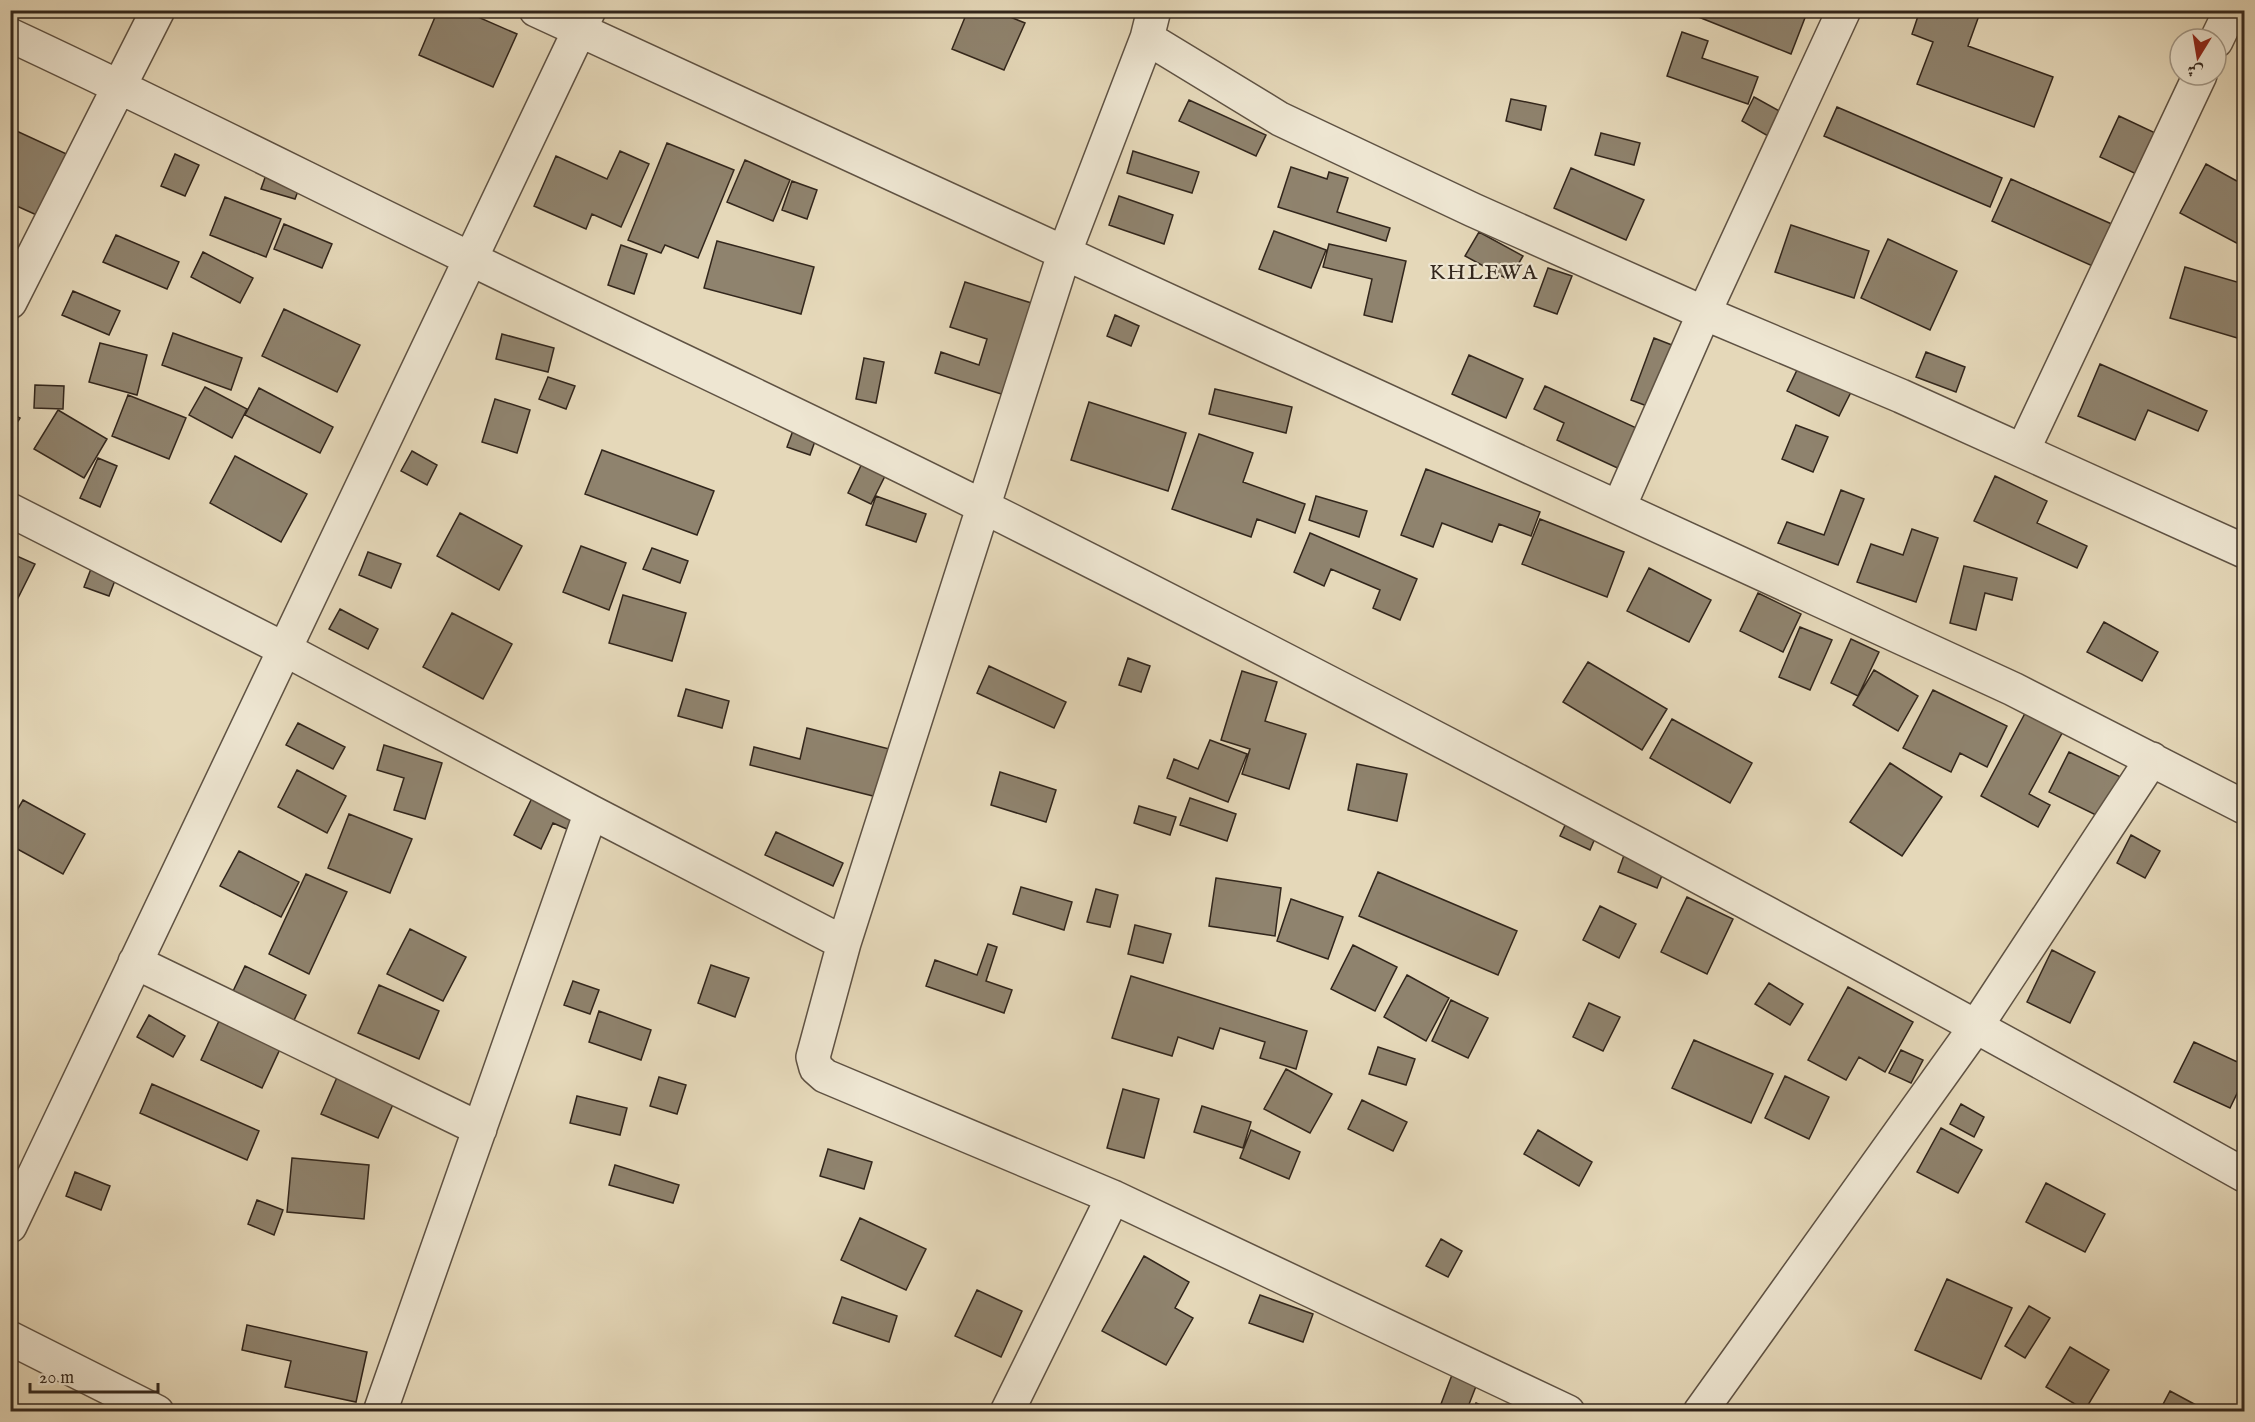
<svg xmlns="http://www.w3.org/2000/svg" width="2255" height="1422" font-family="'IM FELL English',Amiri,serif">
<rect width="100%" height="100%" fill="#e5d8b9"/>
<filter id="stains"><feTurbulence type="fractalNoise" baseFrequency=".00333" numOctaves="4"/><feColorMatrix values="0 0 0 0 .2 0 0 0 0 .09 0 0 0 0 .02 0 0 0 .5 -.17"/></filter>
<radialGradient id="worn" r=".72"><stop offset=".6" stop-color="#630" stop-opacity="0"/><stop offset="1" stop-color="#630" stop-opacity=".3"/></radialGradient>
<path fill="#8f836e" stroke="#32261c" stroke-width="1.5" d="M438 10H462L517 34 493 87 419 55Z
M968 10H993L1025 23 1004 70 952 49Z
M1698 10H1808L1791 54 1696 16Z
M1920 10H1981L1968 46 2053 77 2034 127 1917 84 1933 42 1912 34Z
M1682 32 1708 41 1702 58 1758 77 1748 104 1667 76Z
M1754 97 1781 112 1768 136 1742 121Z
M1511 99 1546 106 1541 130 1506 121Z
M1189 100 1266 135 1256 156 1179 121Z
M1837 107 2002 178 1990 207 1824 136Z
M2119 116 2166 138 2147 179 2100 157Z
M10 128 71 156 41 217 10 203Z
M1601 133 1640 143 1634 165 1595 155Z
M667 143 734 170 698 258 665 245 661 253 628 240Z
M620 151 649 164 621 227 592 214 586 229 534 206 556 156 607 179Z
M1133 151 1199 172 1192 193 1127 173Z
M175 154 199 165 185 196 161 186Z
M745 160 790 180 773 221 727 202Z
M2206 164 2244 185V247L2180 213Z
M1291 167 1327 179 1329 172 1348 178 1337 212 1390 228 1386 241 1278 207Z
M1571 168 1644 200 1626 240 1554 208Z
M267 172 301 183 295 199 261 189Z
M2011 179 2125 230 2106 272 1992 221Z
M792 181 817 190 807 219 782 210Z
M1119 196 1173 215 1164 244 1109 225Z
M225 197 281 219 266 257 210 235Z
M284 224 332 244 322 268 274 249Z
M1791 225 1869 251 1854 298 1775 272Z
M1274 231 1326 250 1311 288 1259 269Z
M1479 232 1523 256 1509 280 1465 256Z
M116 235 179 262 167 289 103 262Z
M1888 239 1957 271 1930 330 1861 298Z
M717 241 814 267 801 314 704 288Z
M1329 244 1406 261 1392 322 1364 315 1372 279 1323 267Z
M621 245 647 254 634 294 608 285Z
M203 252 253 278 240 303 191 277Z
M2185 267 2244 284V340L2170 318Z
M1548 268 1572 276 1557 314 1534 306Z
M965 282 1041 306 1014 398 935 373 941 352 979 365 987 339 950 327Z
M73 291 120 311 109 335 62 315Z
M284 309 360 345 337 392 262 356Z
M1115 315 1139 326 1131 346 1107 336Z
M173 333 242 358 231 390 162 365Z
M502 334 554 348 548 372 496 359Z
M1654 338 1677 347 1655 409 1631 400Z
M100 343 147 355 137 395 89 382Z
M1926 352 1965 367 1956 392 1916 377Z
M1469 355 1523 379 1506 418 1452 394Z
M864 358 884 362 876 403 856 399Z
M2100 364 2207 411 2198 431 2148 410 2135 440 2078 416Z
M1798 368 1851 392 1839 416 1787 391Z
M548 377 575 386 566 409 539 399Z
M35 385 64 386 63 409 34 408Z
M1545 386 1643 431 1624 471 1557 440 1564 423 1534 409Z
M205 387 247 409 232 438 189 415Z
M259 388 333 427 320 453 245 415Z
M1215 389 1292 407 1286 433 1209 414Z
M128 395 186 418 169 459 112 436Z
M495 399 530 410 517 453 482 442Z
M1089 402 1186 433 1168 491 1071 460Z
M58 410 107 439 84 478 34 449Z
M10 413 20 418 10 434Z
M795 425 818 433 810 455 787 447Z
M1796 425 1828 437 1813 472 1782 459Z
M1199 434 1253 453 1243 482 1305 504 1295 533 1257 519 1251 537 1172 509Z
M602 450 714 491 697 535 585 494Z
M412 451 437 465 427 485 401 471Z
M866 455 890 466 871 504 848 493Z
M235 456 307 494 281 542 210 503Z
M98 458 117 466 100 507 80 498Z
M1426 469 1540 512 1531 536 1499 524 1492 542 1442 523 1433 547 1401 535Z
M1995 476 2047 501 2037 523 2087 546 2077 568 1974 521Z
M1841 490 1864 499 1838 565 1778 543 1787 522 1824 535Z
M876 496 926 514 916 542 866 525Z
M1316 496 1367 511 1359 537 1309 520Z
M460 513 522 546 499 590 437 556Z
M1540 519 1624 552 1607 597 1522 564Z
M1912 529 1938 538 1916 602 1857 582 1871 544 1903 555Z
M1310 533 1417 579 1400 620 1373 608 1380 590 1331 569 1324 586 1294 572Z
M581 546 626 563 609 610 563 592Z
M652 548 688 561 680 583 643 569Z
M368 552 401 564 391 588 359 575Z
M10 553 35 564 17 600 10 597Z
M94 561 119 570 109 596 84 587Z
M1964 566 2017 578 2012 600 1985 593 1976 630 1950 623Z
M1649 568 1711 600 1689 642 1627 611Z
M1758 593 1801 614 1783 652 1740 631Z
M623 595 686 613 672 661 609 643Z
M340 609 378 629 368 649 329 629Z
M452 613 512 644 483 699 423 667Z
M2104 622 2158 652 2142 681 2087 652Z
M1800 627 1832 640 1810 690 1779 677Z
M1851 639 1879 652 1858 696 1831 683Z
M1128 658 1150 666 1141 692 1119 685Z
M1588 662 1667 709 1642 750 1563 702Z
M989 666 1066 702 1054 728 977 693Z
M1874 670 1918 696 1898 731 1853 705Z
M1242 671 1277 682 1265 721 1306 734 1289 789 1242 774 1250 749 1221 740Z
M686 689 729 701 722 728 678 716Z
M1933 690 2007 726 1987 767 1960 753 1951 772 1903 748Z
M2030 704 2067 724 2029 794 2050 805 2038 827 1981 796Z
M1672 719 1752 763 1730 803 1650 758Z
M298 723 345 747 333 769 286 745Z
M807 728 901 752 889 800 750 765 754 747 800 759Z
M1210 740 1247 754 1228 802 1167 778 1174 759 1198 769Z
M384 745 442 763 425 819 394 810 404 778 377 770Z
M2069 752 2125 779 2106 820 2049 792Z
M1890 763 1942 797 1902 856 1850 822Z
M1357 764 1407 774 1397 821 1348 810Z
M297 770 346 796 327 833 278 807Z
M1000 772 1056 790 1046 822 991 805Z
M535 792 584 815 576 833 553 823 541 849 514 835Z
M1190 798 1236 814 1227 841 1180 825Z
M23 800 85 834 63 874 10 845V822Z
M1139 806 1176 817 1170 835 1134 823Z
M349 814 412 839 390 893 328 868Z
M1570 815 1599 829 1590 850 1560 836Z
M776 832 843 863 833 886 765 855Z
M2131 835 2160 851 2145 878 2117 863Z
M1627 847 1667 863 1657 888 1618 872Z
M239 851 299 882 281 917 220 886Z
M1378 872 1517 931 1498 975 1359 916Z
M306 874 347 892 309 974 269 954Z
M1216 878 1281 888 1275 936 1209 926Z
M1021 887 1072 902 1064 930 1013 914Z
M1096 889 1118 895 1110 927 1087 922Z
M1687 897 1733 919 1707 974 1661 952Z
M1291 899 1343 917 1328 959 1277 941Z
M1600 906 1636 924 1619 958 1583 940Z
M1135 925 1171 934 1163 963 1128 954Z
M410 929 466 957 443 1001 387 974Z
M988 944 997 947 986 981 1012 990 1004 1013 926 986 935 960 977 975Z
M1353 945 1397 967 1375 1011 1331 989Z
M2052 950 2095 972 2070 1023 2027 1002Z
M711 965 749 978 735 1017 698 1003Z
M245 966 306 995 287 1035 226 1006Z
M1407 975 1449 998 1426 1041 1384 1017Z
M1131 976 1307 1031 1296 1069 1260 1058 1265 1042 1220 1028 1213 1049 1178 1037 1172 1056 1112 1038Z
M573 981 599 990 590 1014 564 1005Z
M1769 983 1803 1004 1790 1025 1755 1004Z
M379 985 439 1011 419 1059 358 1033Z
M1848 987 1913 1022 1885 1072 1859 1057 1846 1080 1808 1060Z
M1451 1000 1488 1018 1468 1058 1432 1041Z
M1589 1003 1620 1017 1603 1051 1573 1037Z
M599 1011 651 1030 641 1060 589 1042Z
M149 1015 185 1036 173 1057 137 1037Z
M219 1021 280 1049 262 1088 201 1060Z
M1694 1040 1773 1074 1751 1123 1672 1088Z
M2194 1042 2244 1065V1079L2230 1108 2174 1082Z
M1378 1047 1415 1059 1406 1085 1369 1074Z
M1901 1050 1923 1060 1911 1083 1889 1073Z
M342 1066 399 1091 378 1138 321 1114Z
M1286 1069 1332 1094 1310 1133 1264 1109Z
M1785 1076 1829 1097 1809 1139 1765 1118Z
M659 1077 686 1085 677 1114 650 1106Z
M152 1084 259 1131 247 1160 140 1113Z
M1123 1089 1159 1099 1144 1158 1107 1148Z
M577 1096 627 1108 620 1135 570 1123Z
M1362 1100 1407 1122 1393 1151 1348 1129Z
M1961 1104 1984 1117 1974 1137 1950 1124Z
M1202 1106 1251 1122 1243 1148 1194 1132Z
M1941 1128 1982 1150 1958 1193 1917 1172Z
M1251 1130 1300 1152 1289 1179 1240 1158Z
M1538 1130 1592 1162 1579 1186 1524 1154Z
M828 1149 872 1162 864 1189 820 1176Z
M292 1158 369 1165 364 1219 287 1212Z
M615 1165 679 1185 673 1203 609 1185Z
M75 1172 110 1186 101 1210 66 1196Z
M2046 1183 2105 1214 2085 1252 2026 1222Z
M257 1200 283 1210 274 1235 248 1224Z
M860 1218 926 1249 906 1290 841 1260Z
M1441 1239 1462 1251 1448 1277 1426 1266Z
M1144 1256 1189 1282 1175 1308 1193 1318 1166 1365 1102 1331Z
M1947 1279 2012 1308 1981 1379 1915 1350Z
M977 1290 1022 1311 1001 1357 955 1336Z
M1260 1295 1313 1314 1303 1342 1249 1323Z
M842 1297 897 1316 889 1342 833 1323Z
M2029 1306 2050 1318 2025 1358 2005 1346Z
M247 1325 367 1352 356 1402 285 1387 291 1361 242 1350Z
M2070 1347 2109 1370 2085 1410 2046 1387Z
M1455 1367 1480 1376 1466 1412H1438Z
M2170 1391 2209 1412H2159Z
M1476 1403 1496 1412H1472Z"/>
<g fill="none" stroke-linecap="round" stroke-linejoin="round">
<g stroke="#5f5243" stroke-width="36">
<path id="minor" d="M536 10 2013 689 2244 807
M1154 10 1147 38 1064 254 844 943 813 1057 816 1068 825 1076 1113 1197 1568 1412
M10 35C167 108 320 186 475 261 645 344 817 423 986 508 1411 721 1830 943 2244 1175
M1147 38 1280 119 1473 210 1704 313 1901 396 2244 551
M2216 41 2231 10
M10 302 158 10
M2023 450 2200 75
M1619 507 1704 313 1844 10
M10 510 286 650 591 812 844 943
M135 962 480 1129
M10 1226 589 10
M10 1338 157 1412
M380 1412 591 812
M1007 1412 1113 1197
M1700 1412 1977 1025 2152 759"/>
</g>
<use href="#minor" stroke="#eee6d2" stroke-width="33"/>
</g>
<g text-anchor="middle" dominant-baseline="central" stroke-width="4.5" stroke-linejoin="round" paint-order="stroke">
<g font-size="22" letter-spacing="1.5" fill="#32261c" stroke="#eee6d2">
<text x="1484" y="273">KHLEWA</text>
</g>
</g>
<rect width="2255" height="1422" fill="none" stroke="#e5d8b9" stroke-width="36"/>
<rect x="12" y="12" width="2231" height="1398" fill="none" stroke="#32261c" stroke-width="3"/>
<rect x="18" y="18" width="2219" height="1386" fill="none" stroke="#32261c" stroke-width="1.5"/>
<g transform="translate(2198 57) rotate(191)"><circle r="28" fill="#eee6d2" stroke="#a39989" stroke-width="1.5"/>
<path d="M0-4.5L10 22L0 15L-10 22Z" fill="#8f2418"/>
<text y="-9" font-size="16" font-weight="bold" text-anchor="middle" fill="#32261c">ش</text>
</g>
<path d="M30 1383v9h128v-9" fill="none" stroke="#32261c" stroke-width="3"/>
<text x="39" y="1383" font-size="18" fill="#32261c" stroke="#eee6d2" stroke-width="4.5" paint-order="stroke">20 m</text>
<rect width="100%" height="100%" filter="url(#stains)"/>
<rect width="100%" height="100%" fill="url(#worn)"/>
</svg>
